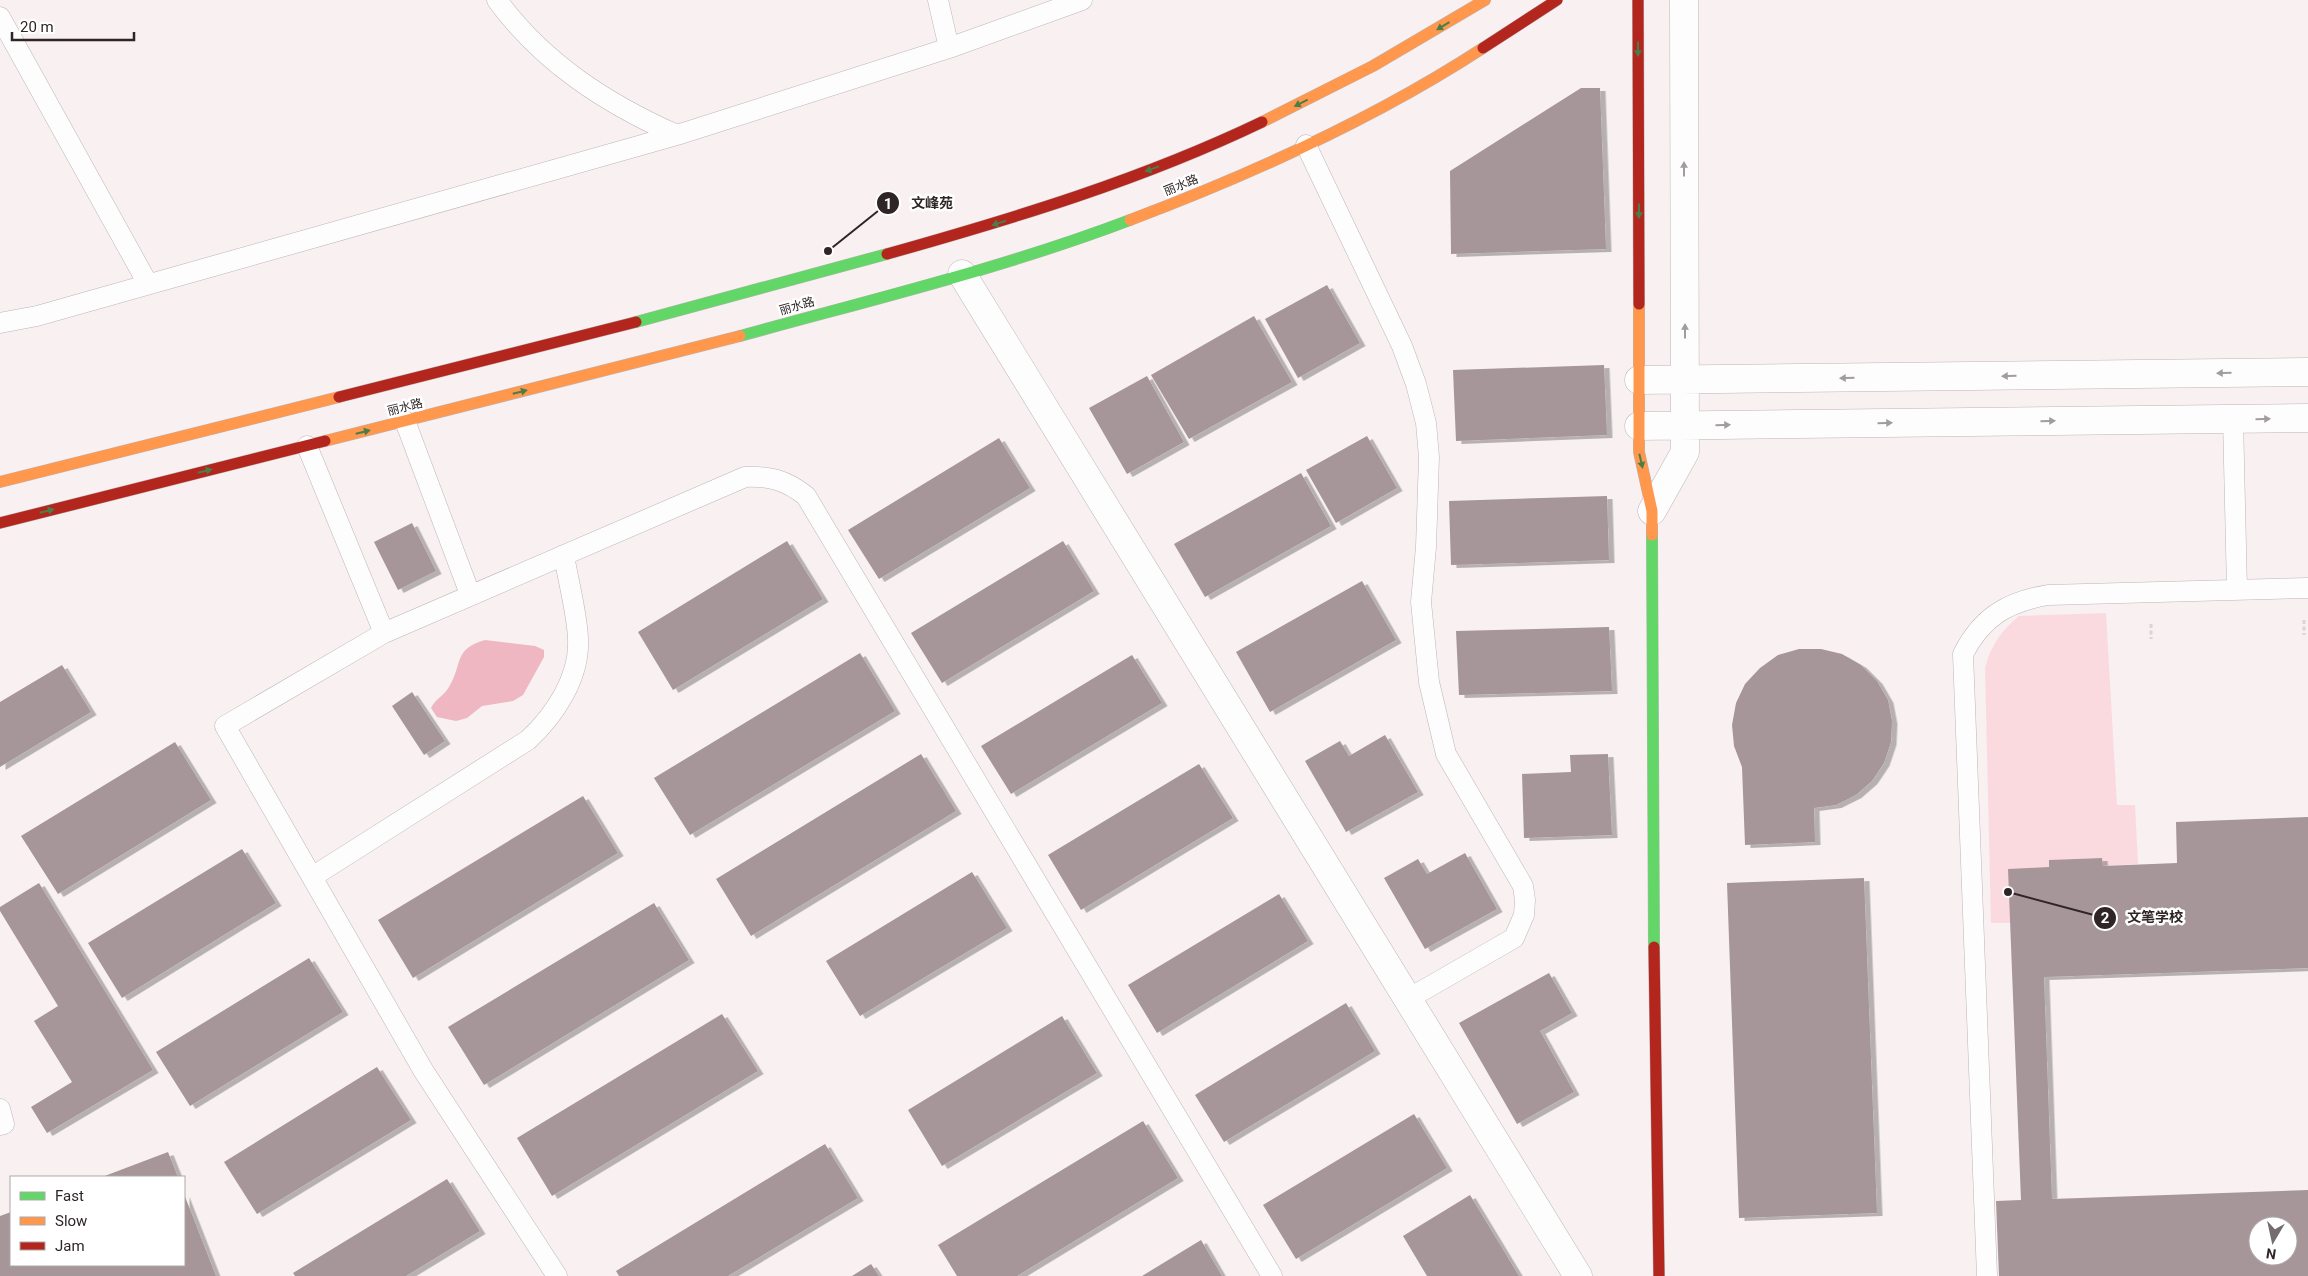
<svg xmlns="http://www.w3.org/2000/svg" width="2308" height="1276" font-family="Roboto,'Noto Sans SC',sans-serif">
<defs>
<filter id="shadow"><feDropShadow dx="5.5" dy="3" stdDeviation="0" flood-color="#0004"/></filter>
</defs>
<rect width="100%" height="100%" fill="#f8f0f1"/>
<path fill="#fbdadf" d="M2106 613 2117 805H2135L2138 864 2103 866 2102 858 2050 860 2049 867 2010 923H1991L1985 668C1991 645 2001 631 2019 616Z"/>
<path fill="#eeb7c1" d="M485 640 535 646 544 650V657L523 695 513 701 482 706 467 718 456 721 437 717 431 708C435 699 444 696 449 687 463 664 453 649 485 640Z"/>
<path fill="#a69699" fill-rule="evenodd" filter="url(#shadow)" d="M1581 88H1600L1606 249 1451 254 1450 171Z
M1327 285 1360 343 1298 378 1265 319Z
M1254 316 1292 382 1189 439 1151 375Z
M1604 365 1607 435 1456 441 1453 370Z
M1147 376 1184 442 1127 474 1089 408Z
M1367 436 1397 488 1336 523 1306 470Z
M999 438 1030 488 879 579 848 530Z
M1301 473 1331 526 1205 597 1174 544Z
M1607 496 1609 560 1451 565 1449 501Z
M412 523 436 571 398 590 374 542Z
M787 541 823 599 673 690 638 632Z
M1063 541 1094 591 942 683 911 633Z
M1362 581 1396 640 1270 712 1236 652Z
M1609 627 1612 691 1459 695 1456 631Z
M1799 649H1821L1842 654 1861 665 1877 681 1888 700 1892 721 1891 742 1884 763 1872 781 1856 795 1836 805 1814 808 1815 842 1745 845 1742 767 1734 746 1732 725 1736 703 1745 684 1760 668 1778 655Z
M860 653 895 711 690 835 654 778Z
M1132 655 1162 703 1011 794 981 746Z
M62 665 91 712 0 767V702Z
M412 692 445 741 424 755 392 706Z
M1385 735 1418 792 1346 832 1305 761 1340 741 1349 756Z
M175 742 211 800 58 894 21 836Z
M921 754 956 811 751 936 716 879Z
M1608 754 1612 835 1524 838 1522 774 1571 772 1570 755Z
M1199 764 1233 818 1081 910 1048 855Z
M583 796 618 853 413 978 378 920Z
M2308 817V968L2044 977 2052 1199 2308 1190V1276H1999L1996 1201 2021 1200 2008 869 2049 867V860L2102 858 2103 866 2177 863 2176 822ZM2258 1226H2288V1256H2258Z
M242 849 276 903 122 998 88 943Z
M1465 853 1497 909 1425 949 1384 878 1418 859 1427 874Z
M972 872 1007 928 860 1016 826 961Z
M1864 878 1877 1213 1739 1218 1727 883Z
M39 883 153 1070 47 1133 31 1107 72 1082 34 1021 58 1006 0 911V907Z
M1279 894 1308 941 1157 1033 1128 985Z
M654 903 689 960 484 1085 448 1027Z
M309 958 343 1012 190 1106 156 1052Z
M1549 973 1572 1013 1540 1031 1574 1092 1517 1124 1459 1023Z
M1346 1003 1375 1051 1224 1142 1195 1095Z
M722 1014 758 1071 552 1196 517 1138Z
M1062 1016 1097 1073 942 1166 908 1110Z
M377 1067 411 1120 257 1214 224 1162Z
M1414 1114 1447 1168 1296 1259 1263 1205Z
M1143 1121 1178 1178 1017 1276H957L938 1245Z
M825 1144 858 1198 728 1276H619L616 1271Z
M168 1152 178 1177H102Z
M447 1179 480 1231 406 1276H295L293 1273Z
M184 1194 216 1276H0V1216L11 1212V1265H184Z
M1470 1195 1519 1276H1427L1403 1236Z
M1201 1240 1222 1276H1142Z
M871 1264 879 1276H852Z"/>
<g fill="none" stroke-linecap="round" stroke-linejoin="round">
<g stroke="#bdb5b6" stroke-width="21">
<path id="lane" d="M497 0C543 63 607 104 677 135
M938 0 949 48
M0 17 148 284
M1306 145 1402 346 1416 384 1426 423 1429 457 1426 547 1421 602 1429 682 1446 754 1523 886 1525 900 1524 915 1514 938 1408 999
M0 323 37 316 677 135 949 48 1082 0
M2233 419 2237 589
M405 421 470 594
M307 446 384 633
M312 877 528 740C555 715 580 677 578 639 577 612 568 581 564 555
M0 1109 4 1124 0 1125
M557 1276 423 1070 225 726 384 633 745 477C770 476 786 480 806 496L1272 1276
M1987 1276 1963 654C1982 617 2007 602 2048 595L2308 588"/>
</g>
<g stroke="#bdb5b6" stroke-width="29">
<path id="street" d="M962 274 1578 1276
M1639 380 2308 372
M1639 426 2308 418
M1652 511 1685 452 1684 0"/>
</g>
<g stroke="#bdb5b6" stroke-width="12">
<path id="fast" d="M636 322 887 254
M740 336C870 300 1004 268 1130 220
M1652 535 1654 947"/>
</g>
<g stroke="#bdb5b6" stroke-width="12">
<path id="slow" d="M1262 122 1373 66 1485 0
M1130 220C1252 174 1374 119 1483 48
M1639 304V452L1652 511V535
M325 441 740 336
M0 482 339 397"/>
</g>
<g stroke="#bdb5b6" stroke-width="12">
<path id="jam" d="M1638 0 1639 304
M1483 48 1557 0
M887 254C1015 218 1141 180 1262 122
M339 397 636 322
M0 523 325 441
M1654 947 1659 1276"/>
</g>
<path stroke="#d8d6d6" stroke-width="3" stroke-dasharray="4 2.5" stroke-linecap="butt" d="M2304 620V635
M2151 624V639"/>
<use href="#lane" stroke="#fefdfd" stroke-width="20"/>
<use href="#street" stroke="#fefdfd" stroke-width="28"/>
<use href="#fast" stroke="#63d668" stroke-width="11"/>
<use href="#slow" stroke="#ff974d" stroke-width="11"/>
<use href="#jam" stroke="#b3261e" stroke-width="11"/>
</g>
<defs><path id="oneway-solid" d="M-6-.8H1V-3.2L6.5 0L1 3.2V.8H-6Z" transform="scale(1.25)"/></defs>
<g fill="#497e48">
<use href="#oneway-solid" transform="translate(1443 26) rotate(149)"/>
<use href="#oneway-solid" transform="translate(1638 49) rotate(90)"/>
<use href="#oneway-solid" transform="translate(1301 103) rotate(153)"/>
<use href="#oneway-solid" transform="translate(1152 169) rotate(160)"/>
<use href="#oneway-solid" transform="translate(1639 211) rotate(90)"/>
<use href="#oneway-solid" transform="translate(999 223) rotate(162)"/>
<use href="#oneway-solid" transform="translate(520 392) rotate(-14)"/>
<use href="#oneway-solid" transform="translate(363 432) rotate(-14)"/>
<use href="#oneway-solid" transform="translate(1641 461) rotate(77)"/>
<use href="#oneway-solid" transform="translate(205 471) rotate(-14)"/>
<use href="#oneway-solid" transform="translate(47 511) rotate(-14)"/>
</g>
<g fill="#a19c9d">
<use href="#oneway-solid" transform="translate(1684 169) rotate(-90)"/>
<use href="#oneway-solid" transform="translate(1685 331) rotate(-90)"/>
<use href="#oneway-solid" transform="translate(2224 373) rotate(179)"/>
<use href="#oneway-solid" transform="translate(2009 376) rotate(179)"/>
<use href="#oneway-solid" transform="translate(1847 378) rotate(179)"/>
<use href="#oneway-solid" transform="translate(2263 419) rotate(-1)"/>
<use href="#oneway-solid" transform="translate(2048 421) rotate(-1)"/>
<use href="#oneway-solid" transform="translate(1885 423) rotate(-1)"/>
<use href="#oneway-solid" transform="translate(1723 425) rotate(-1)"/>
</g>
<g text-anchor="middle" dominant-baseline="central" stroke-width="5" stroke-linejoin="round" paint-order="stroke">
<g font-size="12" fill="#2f2527" stroke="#fff">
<text transform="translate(1181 185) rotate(-22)">丽水路</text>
<text transform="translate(797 306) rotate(-16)">丽水路</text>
<text transform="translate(405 407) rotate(-14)">丽水路</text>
</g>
</g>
<path fill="none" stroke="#2f2527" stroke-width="2" d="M828 251L888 203M2008 892L2105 918"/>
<g fill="#2f2527" stroke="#fff" stroke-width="2">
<circle cx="828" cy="251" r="5"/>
<circle cx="2008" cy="892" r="5"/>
<circle cx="888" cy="203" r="12"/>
<circle cx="2105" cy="918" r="12"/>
</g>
<g font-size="15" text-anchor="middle" font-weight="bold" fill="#fff">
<text x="888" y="209">1</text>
<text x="2105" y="923">2</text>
</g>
<g font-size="14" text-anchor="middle" font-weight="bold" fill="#2f2527" stroke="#fff" stroke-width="5" stroke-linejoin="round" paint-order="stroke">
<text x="932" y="208">文峰苑</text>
<text x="2155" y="922">文笔学校</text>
</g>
<rect x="10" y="1176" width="175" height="90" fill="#ffffff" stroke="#aca8a9"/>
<rect x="20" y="1192" width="25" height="8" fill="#63d668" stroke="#aca8a9"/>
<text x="55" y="1201" font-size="15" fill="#2f2527">Fast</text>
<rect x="20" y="1217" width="25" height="8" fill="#ff974d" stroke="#aca8a9"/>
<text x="55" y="1226" font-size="15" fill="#2f2527">Slow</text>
<rect x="20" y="1242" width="25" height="8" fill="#b3261e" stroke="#aca8a9"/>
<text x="55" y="1251" font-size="15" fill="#2f2527">Jam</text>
<g transform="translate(2273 1241) rotate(189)"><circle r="24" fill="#ffffff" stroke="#aca8a9"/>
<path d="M0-4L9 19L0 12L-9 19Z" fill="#756c6e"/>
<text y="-8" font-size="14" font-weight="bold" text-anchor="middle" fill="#2f2527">N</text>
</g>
<path d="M12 32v8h122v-8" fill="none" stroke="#2f2527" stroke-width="2.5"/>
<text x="20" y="32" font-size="15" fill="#2f2527" stroke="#ffffff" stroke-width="4" paint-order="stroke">20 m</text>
</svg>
